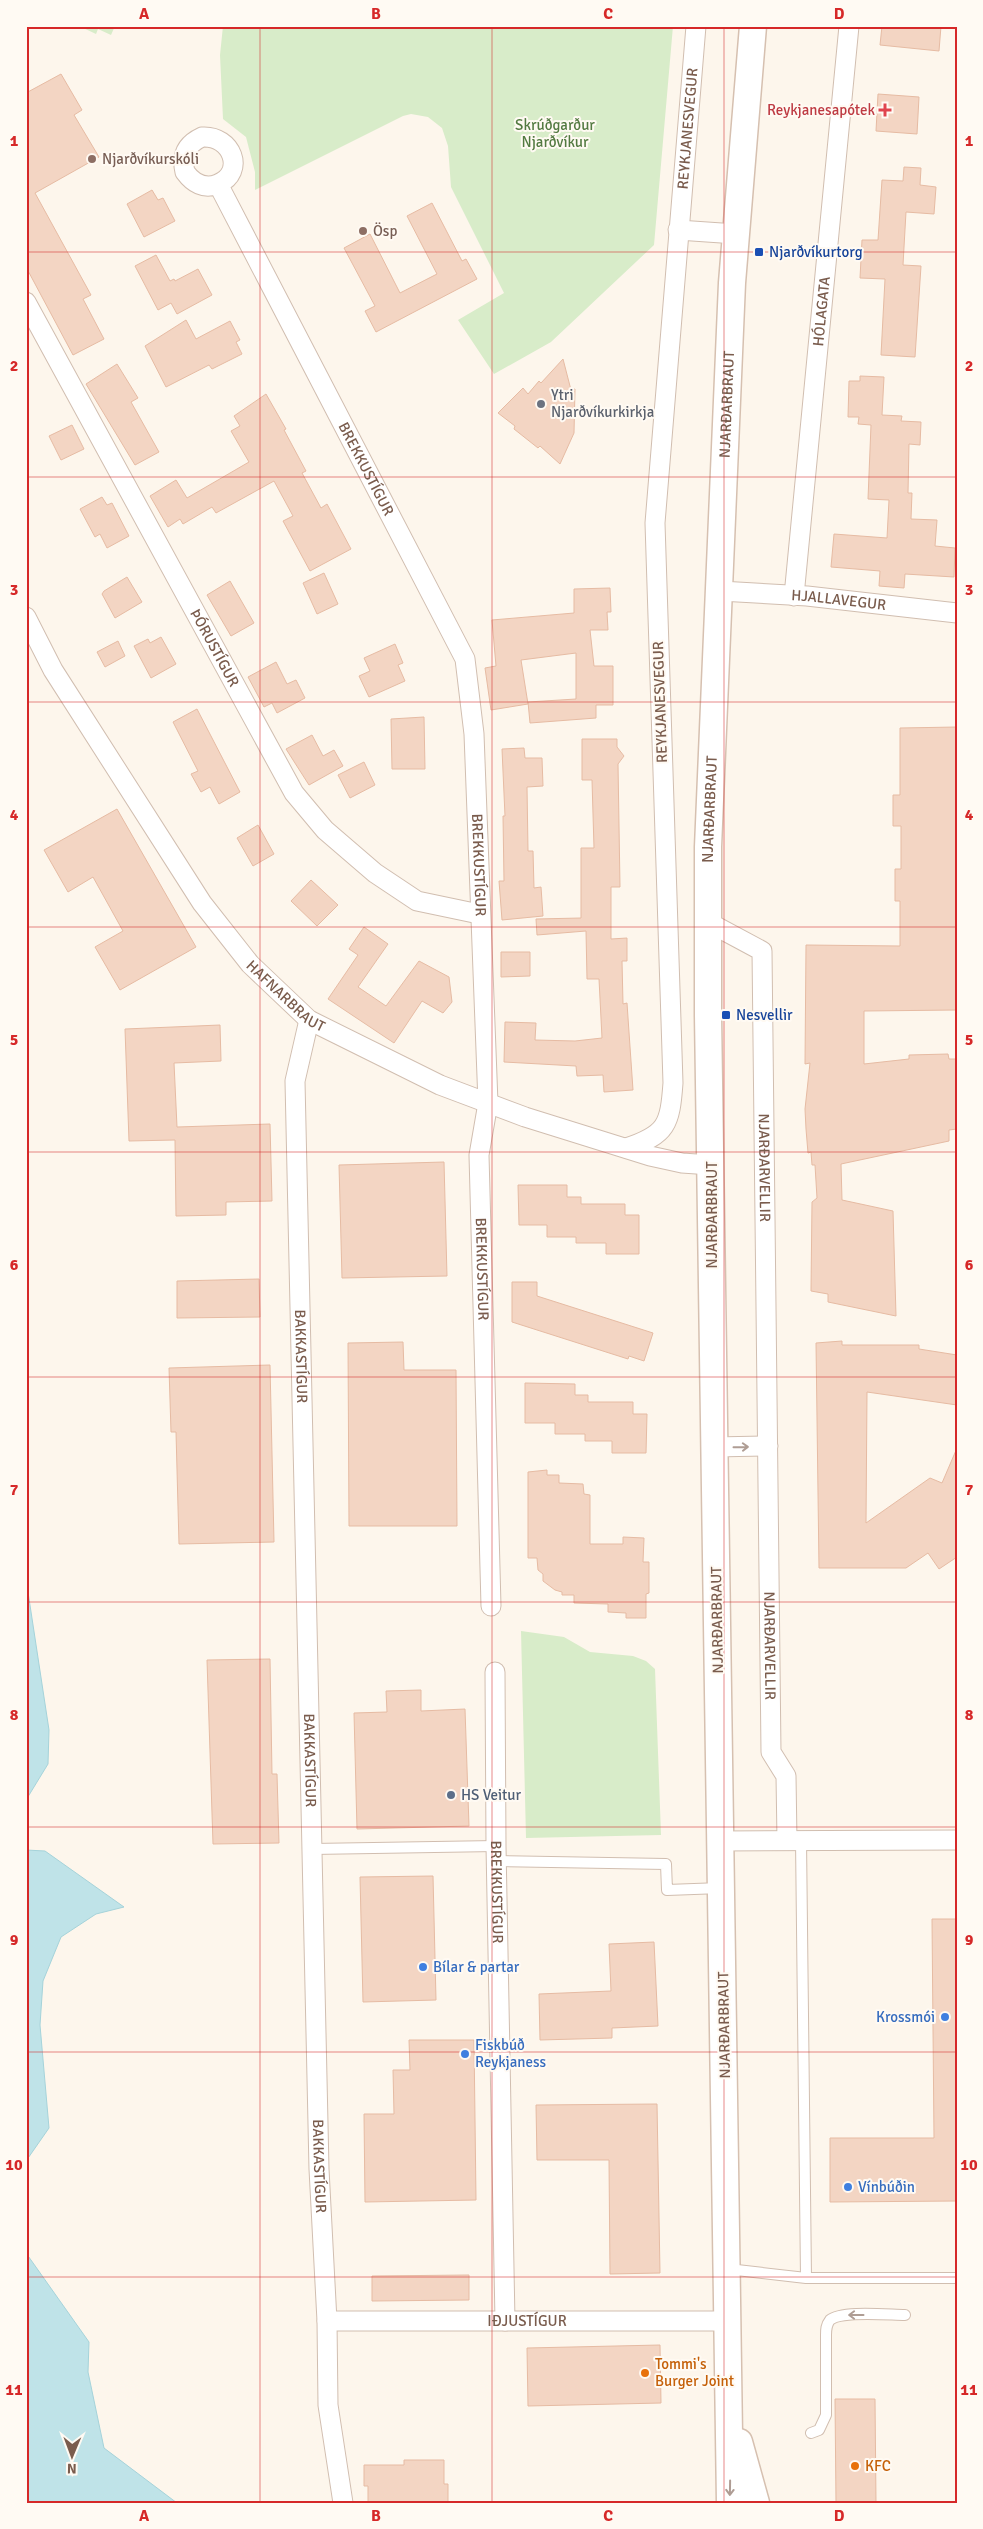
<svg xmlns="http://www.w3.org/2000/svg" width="983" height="2529" font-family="Signika,sans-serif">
<rect width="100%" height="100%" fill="#fdf6ec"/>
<path fill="#d8ecc9" d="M79 26H115L111 35 98 29 96 34Z
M223 26H673L654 245 551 342 494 374 458 320 504 293 451 187 448 146 442 128 428 117 411 114 403 116 255 190V172L246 137 223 119 220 55Z
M521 1631 564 1637 590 1652 633 1656 646 1661 655 1669 661 1835 526 1838Z"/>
<path fill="#bfe3e8" stroke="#a5d3da" d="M26 1579 49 1730 48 1764 26 1800Z
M26 1850 45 1851 124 1907 96 1914 61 1937 43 1981 40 2025 49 2128 26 2161Z
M26 2253 89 2342 88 2372 104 2448 177 2503H26Z"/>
<path fill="#f3d5c3" stroke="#e6bba3" d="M882 26H941L939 51 880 45Z
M61 74 82 110 74 115 99 157 35 193 91 295 83 299 104 339 73 355 26 267V93Z
M878 94 919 97 917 134 876 131Z
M904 167 921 168 920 185 936 187 934 214 906 212 903 265 921 266 915 357 881 355 885 279 860 278 862 240H878L882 180 903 181Z
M152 190 158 200 163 198 175 221 144 237 127 204Z
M432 203 462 261 466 259 477 279 376 332 365 311 375 306 344 248 370 234 400 293 437 274 407 216Z
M156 255 170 281 174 279 175 281 198 269 212 295 177 314 171 303 158 310 135 266Z
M186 320 196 339 230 321 240 340 236 342 242 354 212 369 209 365 166 387 145 346Z
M563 359 571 390 575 389 574 433 560 464 540 446 538 448 514 429 515 426 498 413 523 388 528 394 539 381 541 383Z
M117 364 138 398 131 402 159 452 135 465 86 384Z
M860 376 884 377 882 415 902 416 901 421 921 422 920 445 909 444 908 493H912L911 519 937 520 935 546 955 548 954 577 905 574 904 588 879 586 880 571 831 567 834 534 887 538 889 500 868 499 871 425 858 424 859 417H848L849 381H860Z
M266 394 286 429 284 430 306 471 302 473 321 508 327 504 351 549 310 571 283 521 293 516 274 481 216 513 212 507 183 524 180 519 168 527 150 496 176 480 187 498 249 462 231 431 240 426 234 416Z
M72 425 84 449 61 460 49 436Z
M102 497 107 505 112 503 129 536 107 548 100 534 95 537 80 509Z
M324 573 338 604 317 614 303 583Z
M127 577 142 602 115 618 102 594 104 591Z
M230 581 254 623 231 636 207 595Z
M610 588 611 612H607L608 630H590L594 666H613V705H596V718L530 723 528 702 576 699V653L521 660 528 704 491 710 485 668 496 666 492 620 574 613V589Z
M161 637 176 664 151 678 134 646 148 639 150 643Z
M118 641 125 656 105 667 97 652Z
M395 644 403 663 398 665 405 681 369 697 359 676 370 671 364 658Z
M276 662 287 684 296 680 305 698 277 713 272 703 264 707 248 677Z
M197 709 240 792 219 804 210 787 201 792 191 774 198 771 173 722Z
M424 717 425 769H392L391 719Z
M957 727V1010L864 1011V1064L909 1059V1055L948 1054 949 1059H957V1129L949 1130V1141L841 1164 842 1200 893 1211 896 1316 828 1302V1294L811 1291 812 1202 817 1198 815 1165H812L811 1152 808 1153 806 1129 805 1109 810 1063 805 1064 806 945 900 946V901H895V869H901V826H893V795H900V728Z
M312 735 323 756 334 750 343 766 309 785 286 749Z
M582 739H617V747L624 756 618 764 620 887H611V939L627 938V961H622L623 1004 627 1003 633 1090 604 1092 603 1075 577 1076 576 1066 504 1062 505 1022 536 1023 535 1040 575 1041 602 1038 599 979H587L586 931 537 935 536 919 581 918V848H594L592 780H582Z
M524 748 525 758H542L543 786 527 787 528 851H533L534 888 541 887 543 916 502 920 499 881H504L503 816H505L502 749Z
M364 762 375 785 350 798 338 775Z
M117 809 196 947 120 990 95 947 123 931 93 877 68 892 44 850Z
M258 825 274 854 253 866 237 838Z
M311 880 338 905 317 926 291 901Z
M364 927 388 944 358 987 386 1006 419 961 449 977 452 1002 443 1013 422 1001 394 1043 328 999 358 955 349 949Z
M501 952H530V976L501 977Z
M220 1025 221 1061 174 1063 177 1127 270 1124 272 1201 226 1202V1215L176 1216 175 1140 129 1141 125 1029Z
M444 1162 447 1276 342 1278 339 1165Z
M518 1185H567V1197H581V1204H625V1215H639V1254H606V1243H576V1237H547V1225H519Z
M259 1279 260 1317 177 1318V1281Z
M512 1282H537V1296L653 1333 644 1361 629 1356 628 1359 512 1322Z
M842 1341V1345H919V1349L957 1355V1405L867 1392 866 1523 930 1478 942 1483 957 1448V1557L939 1569 928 1553 906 1568H819L816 1343Z
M403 1342 404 1370H456L457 1526H349L348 1343Z
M270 1365 274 1542 179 1544 176 1432H171L169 1368Z
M525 1383 575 1384V1395H588V1402H633V1414H647L646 1453H612V1441H585V1434H555V1423H525Z
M547 1470V1475H559V1483L583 1484 584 1494 590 1495V1544H623V1537L644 1538 643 1562H649V1593L646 1594V1618H626V1613L608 1612V1604L574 1603V1595H562V1592L555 1590 543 1581V1574L538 1570 537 1558H528V1472Z
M270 1659 272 1774H277L279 1843 213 1844 207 1660Z
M421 1690V1711L465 1709 469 1826 357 1829 354 1713 387 1712 386 1691Z
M433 1876 436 2000 363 2002 360 1877Z
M932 1919H957V2201L830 2202V2138H934Z
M654 1942 658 2026 612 2028V2038L540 2040 539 1994 611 1991 609 1944Z
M409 2040H474L476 2200 365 2202 364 2114H394L393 2070H410Z
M657 2104 660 2273 610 2274 609 2160H537L536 2105Z
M469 2275V2300L372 2301V2276Z
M660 2345 661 2403 528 2406 527 2348Z
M835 2399H875L876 2503H836Z
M404 2460H444V2484H448V2503H368V2486H364V2465H404Z"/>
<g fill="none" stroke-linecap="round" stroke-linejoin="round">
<g stroke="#d1beb0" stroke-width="12">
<path id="service" d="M801 1840 806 2278
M312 1849 496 1846
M496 1861 666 1864 667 1890 721 1888
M728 2269 806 2278H957
M811 2433 819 2430 826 2415V2335C826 2330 826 2325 830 2320 841 2310 890 2315 905 2315"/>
</g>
<g stroke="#d1beb0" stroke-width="21">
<g id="minor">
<path id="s1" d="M218 184C204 190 193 183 185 172 181 155 187 144 202 137 232 135 246 172 218 184L465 659 474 734 488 1103 479 1155 491 1606"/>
<path d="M678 230 736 234"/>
<path id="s2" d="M26 302 294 793 325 830 375 873 417 901 479 914"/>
<path id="s3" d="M720 591 807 596 957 613"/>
<path id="s4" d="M794 596 849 26"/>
<path id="s5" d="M26 617 53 670 202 903 250 964 309 1020 440 1085 525 1117 650 1156 682 1163 711 1165"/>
<path id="s6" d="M708 922 762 951 771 1752 786 1776 787 1840"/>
<path id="s7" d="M309 1020 295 1081 319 2169 327 2321 328 2405 343 2503"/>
<path id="s8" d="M626 1148C667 1135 670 1124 673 1083L655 523 696 26"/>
<path d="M714 1447 768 1446"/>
<path id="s9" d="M495 1672 496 1846 505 2321"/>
<path d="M721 1841 957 1840"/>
<path id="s10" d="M327 2321H728"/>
</g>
</g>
<g stroke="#d6c0b0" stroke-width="29">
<g id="secondary">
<path d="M739 2442 756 2503"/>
<path id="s11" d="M730 2503 708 1015V847L732 283 753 26"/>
</g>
</g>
<use href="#service" stroke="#fff" stroke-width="10"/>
<use href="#minor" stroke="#fff" stroke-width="19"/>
<use href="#secondary" stroke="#fff" stroke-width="26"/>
</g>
<defs><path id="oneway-shaft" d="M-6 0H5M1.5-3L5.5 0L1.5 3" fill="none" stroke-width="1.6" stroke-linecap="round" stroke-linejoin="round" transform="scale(1.25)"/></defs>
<g stroke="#af9d94">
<use href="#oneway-shaft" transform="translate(741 1447) rotate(-1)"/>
<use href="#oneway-shaft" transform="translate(856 2315) rotate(180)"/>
<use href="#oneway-shaft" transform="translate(730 2488) rotate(91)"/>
</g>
<path fill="none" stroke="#d62828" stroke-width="1" stroke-opacity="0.55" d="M260 26V2503M492 26V2503M724 26V2503M26 252H957M26 477H957M26 702H957M26 927H957M26 1152H957M26 1377H957M26 1602H957M26 1827H957M26 2052H957M26 2277H957"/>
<path fill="#e0444e" stroke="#fffaf3" stroke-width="2" d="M882.5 102.5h5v5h5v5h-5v5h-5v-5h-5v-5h5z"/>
<g fill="#8d6e63" stroke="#fffaf3" stroke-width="2">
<circle cx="92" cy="159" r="5"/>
<circle cx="363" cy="231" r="5"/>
</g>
<g fill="#1a4fb4" stroke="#fffaf3" stroke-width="2">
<rect x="754" y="247" width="10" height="10" rx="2.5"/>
<rect x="721" y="1010" width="10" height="10" rx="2.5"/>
</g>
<circle fill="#6b7280" stroke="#fffaf3" stroke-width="2" cx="541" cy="404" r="5"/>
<circle fill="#5c6f8a" stroke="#fffaf3" stroke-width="2" cx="451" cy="1795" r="5"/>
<g fill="#3f7fe0" stroke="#fffaf3" stroke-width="2">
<circle cx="423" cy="1967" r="5"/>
<circle cx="945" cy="2017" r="5"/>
<circle cx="465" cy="2054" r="5"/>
<circle cx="848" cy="2187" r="5"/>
</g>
<g fill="#e8710a" stroke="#fffaf3" stroke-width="2">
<circle cx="645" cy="2373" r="5"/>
<circle cx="855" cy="2466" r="5"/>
</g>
<g text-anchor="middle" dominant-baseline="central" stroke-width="4" stroke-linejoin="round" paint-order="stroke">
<g font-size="15" fill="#be3a42" stroke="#fffaf3" text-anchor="end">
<text x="875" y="110">Reykjanesapótek</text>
</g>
<g font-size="15" fill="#537a41" stroke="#fffaf3">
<text x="555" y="125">Skrúðgarður<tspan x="555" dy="17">Njarðvíkur</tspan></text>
</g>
<g font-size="15" fill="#7a5c4d" stroke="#fffaf3">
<text stroke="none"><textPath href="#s8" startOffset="1045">REYKJANESVEGUR</textPath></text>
<text stroke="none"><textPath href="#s4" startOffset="286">HÓLAGATA</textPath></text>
<text stroke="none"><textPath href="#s11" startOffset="2099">NJARÐARBRAUT</textPath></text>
<text stroke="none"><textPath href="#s1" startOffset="475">BREKKUSTÍGUR</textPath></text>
<text stroke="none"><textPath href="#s3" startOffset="119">HJALLAVEGUR</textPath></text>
<text stroke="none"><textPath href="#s2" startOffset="394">ÞÓRUSTÍGUR</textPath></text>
<text transform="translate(660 702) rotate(-92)">REYKJANESVEGUR</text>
<text stroke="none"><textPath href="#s11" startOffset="1694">NJARÐARBRAUT</textPath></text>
<text stroke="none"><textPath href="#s1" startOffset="896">BREKKUSTÍGUR</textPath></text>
<text stroke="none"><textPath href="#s5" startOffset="462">HAFNARBRAUT</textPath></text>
<text stroke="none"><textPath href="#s6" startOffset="278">NJARÐARVELLIR</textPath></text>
<text transform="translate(712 1215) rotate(-90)">NJARÐARBRAUT</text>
<text stroke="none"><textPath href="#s1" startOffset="1301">BREKKUSTÍGUR</textPath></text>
<text stroke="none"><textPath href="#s7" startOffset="338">BAKKASTÍGUR</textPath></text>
<text transform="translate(717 1620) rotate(-91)">NJARÐARBRAUT</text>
<text stroke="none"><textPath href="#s6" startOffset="756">NJARÐARVELLIR</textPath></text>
<text stroke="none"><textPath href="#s7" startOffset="742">BAKKASTÍGUR</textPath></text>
<text stroke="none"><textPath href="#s9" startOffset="220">BREKKUSTÍGUR</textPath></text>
<text transform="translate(724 2025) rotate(-91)">NJARÐARBRAUT</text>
<text stroke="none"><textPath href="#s7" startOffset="1148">BAKKASTÍGUR</textPath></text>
<text stroke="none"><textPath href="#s10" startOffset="200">IÐJUSTÍGUR</textPath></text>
</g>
<g font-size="15" fill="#785e54" stroke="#fffaf3" text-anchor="start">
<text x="102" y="159">Njarðvíkurskóli</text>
<text x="373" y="231">Ösp</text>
</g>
<g font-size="15" fill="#164399" stroke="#fffaf3" text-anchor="start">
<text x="769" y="252">Njarðvíkurtorg</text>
<text x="736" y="1015">Nesvellir</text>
</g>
<g font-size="15" fill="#5b616d" stroke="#fffaf3" text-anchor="start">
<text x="551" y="395">Ytri<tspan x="551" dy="17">Njarðvíkurkirkja</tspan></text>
</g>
<g font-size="15" fill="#4e5e75" stroke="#fffaf3" text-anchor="start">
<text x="461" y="1795">HS Veitur</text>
</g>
<g font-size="15" fill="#366cbe" stroke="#fffaf3" text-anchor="start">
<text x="433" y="1967">Bílar &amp; partar</text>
<text x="935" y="2017" text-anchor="end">Krossmói</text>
<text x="475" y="2045">Fiskbúð<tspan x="475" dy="17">Reykjaness</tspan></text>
<text x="858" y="2187">Vínbúðin</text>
</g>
<g font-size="15" fill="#c56008" stroke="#fffaf3" text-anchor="start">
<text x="655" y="2364">Tommi's<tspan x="655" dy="17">Burger Joint</tspan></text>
<text x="865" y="2466">KFC</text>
</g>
</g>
<rect width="983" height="2529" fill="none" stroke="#fffaf3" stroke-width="55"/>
<g transform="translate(72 2456) rotate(181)" stroke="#fffaf3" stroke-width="4" paint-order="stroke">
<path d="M0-4L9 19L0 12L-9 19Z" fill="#7a5c4d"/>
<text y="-8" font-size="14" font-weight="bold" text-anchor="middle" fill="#7a5c4d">N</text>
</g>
<rect x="28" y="28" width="928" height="2474" fill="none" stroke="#d62828" stroke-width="2"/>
<g font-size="16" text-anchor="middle" font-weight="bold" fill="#d62828">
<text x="144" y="19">A</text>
<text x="376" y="19">B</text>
<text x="608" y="19">C</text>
<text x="839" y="19">D</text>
<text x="14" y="146">1</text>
<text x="969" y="146">1</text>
<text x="14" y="371">2</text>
<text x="969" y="371">2</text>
<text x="14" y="595">3</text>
<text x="969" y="595">3</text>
<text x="14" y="820">4</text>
<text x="969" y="820">4</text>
<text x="14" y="1045">5</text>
<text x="969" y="1045">5</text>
<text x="14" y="1270">6</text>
<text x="969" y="1270">6</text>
<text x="14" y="1495">7</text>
<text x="969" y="1495">7</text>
<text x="14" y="1720">8</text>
<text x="969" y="1720">8</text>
<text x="14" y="1945">9</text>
<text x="969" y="1945">9</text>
<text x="14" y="2170">10</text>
<text x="969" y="2170">10</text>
<text x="14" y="2395">11</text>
<text x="969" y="2395">11</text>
<text x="144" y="2521">A</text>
<text x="376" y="2521">B</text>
<text x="608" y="2521">C</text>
<text x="839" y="2521">D</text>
</g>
</svg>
